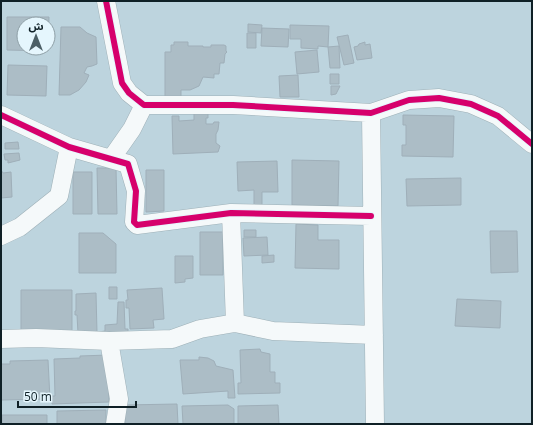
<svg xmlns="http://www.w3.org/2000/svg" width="533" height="425" font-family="'Open Sans','Noto Sans Arabic',sans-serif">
<rect width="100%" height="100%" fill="#bdd4de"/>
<path fill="#acbdc6" stroke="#9fafb9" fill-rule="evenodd" d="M7 17H49L48 51 7 50ZM24 24H48V48H24Z
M248 24 262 25 261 33 248 32Z
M290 25 329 26 328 47 318 46V49L301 48V39H290Z
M61 27H80L87 33 96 37 97 64 92 66 87 67 84 73 89 75 86 82 79 90 70 95H59Z
M262 28 289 29 288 47 261 46Z
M247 33H256V48H247Z
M348 35 354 63 344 65 337 37Z
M174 42H188V46H203V47H211V45H224L226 46V51L227 52 225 54 224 63H220L219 74H214V78L203 77 199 86 190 90H181V97H165V52H171V45H174Z
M365 42V45L370 44 372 58 357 60 354 47 358 46 359 44Z
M339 46 340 68H330L328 47Z
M317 50 319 72 297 74 295 52Z
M8 65 47 66 46 96 7 95Z
M330 74H339V84H330Z
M298 75 299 97H280L279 76Z
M331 86H340L336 94 331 95Z
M194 113H208V118H206V124H213L214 122H219L218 130 216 134V143L220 146 218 152 173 154 172 116H179V121L194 120Z
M403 115 454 116 453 157 402 156V145H406V125H403Z
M18 142 19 149H5V143Z
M19 153 20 160 8 163V160H5L4 154Z
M292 160 339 161 338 206 292 205Z
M277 161 278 192H262V205H254V190L238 191 237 162Z
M97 168H116L117 214H98Z
M1 170 3 173 11 172 12 197 1 198Z
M146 170H164V211L146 212Z
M73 172H92V214H73Z
M461 178V205L407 206 406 179Z
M296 224 318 225V240H339V269L295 268Z
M244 230H256V237H244Z
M490 231H517L518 272 491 273Z
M200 232H223V275H200Z
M79 233H103L116 244V273H79Z
M267 237 268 255 244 256 243 238Z
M274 255V262L262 263V256Z
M175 256H193V278L185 279V282L175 283Z
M109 287H117V299H109Z
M162 288 164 319 153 320 154 328 130 329 129 308H126V300H128L127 290Z
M21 290H72V333H21Z
M96 293 97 333H78L77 315H75V311H76V294Z
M457 299 501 301 500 328 455 326Z
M118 302H124L125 329H128V336L99 332 105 331V325L117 324Z
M260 349 261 352 270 354V372H275V383H280V393L238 394V383H241L240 350Z
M108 355 109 402 52 404V396H55L54 359 80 358V356Z
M199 357 208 358 214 361 216 366 233 370 235 398H228V391L183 394 180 360H199Z
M48 360 50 399 1 400V364H10V361Z
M177 404 178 424H125L124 405Z
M228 405 234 409V424H183L182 406Z
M278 405 279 424H238V406Z
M106 410V424H57V411Z
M2 415H47V424H2Z"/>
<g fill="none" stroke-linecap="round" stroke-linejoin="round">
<g stroke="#9eb0b7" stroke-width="19">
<path id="street" d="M106 1 122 83 129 93 144 105H233L371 113 409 100 439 98 471 104 498 116 532 144
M371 113 375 424
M1 115 69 147 128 164 136 191 134 222 137 225 231 213 371 216
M111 159 132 129 144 105
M231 213 235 323
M1 236 20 227 59 196 69 147
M1 339 36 338 109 341 172 339 200 329 235 323 273 331 374 335
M109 341 119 399 115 424"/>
</g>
<use href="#street" stroke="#f5f9fa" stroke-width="18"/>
<g stroke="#e5f6fd" stroke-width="8">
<path id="cycleway" d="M106 1 122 83 129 93 144 105H233L371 113 409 100 439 98 471 104 498 116 532 144
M1 115 69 147 128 164 136 191 134 222 137 225 231 213 371 216"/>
</g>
<use href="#cycleway" stroke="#d6006c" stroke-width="6"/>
</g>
<rect width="533" height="425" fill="none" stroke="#0f2026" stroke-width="4"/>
<g transform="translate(36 36)"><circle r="19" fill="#e5f6fd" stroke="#8fa0a7"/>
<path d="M0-3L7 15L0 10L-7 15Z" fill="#4c5f66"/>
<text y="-6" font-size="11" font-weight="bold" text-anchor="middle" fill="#0f2026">ش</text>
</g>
<path d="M18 401v6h118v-6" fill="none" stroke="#0f2026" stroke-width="2"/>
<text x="24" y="401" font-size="12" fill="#0f2026" stroke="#e5f6fd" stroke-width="3" paint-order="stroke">50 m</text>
</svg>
